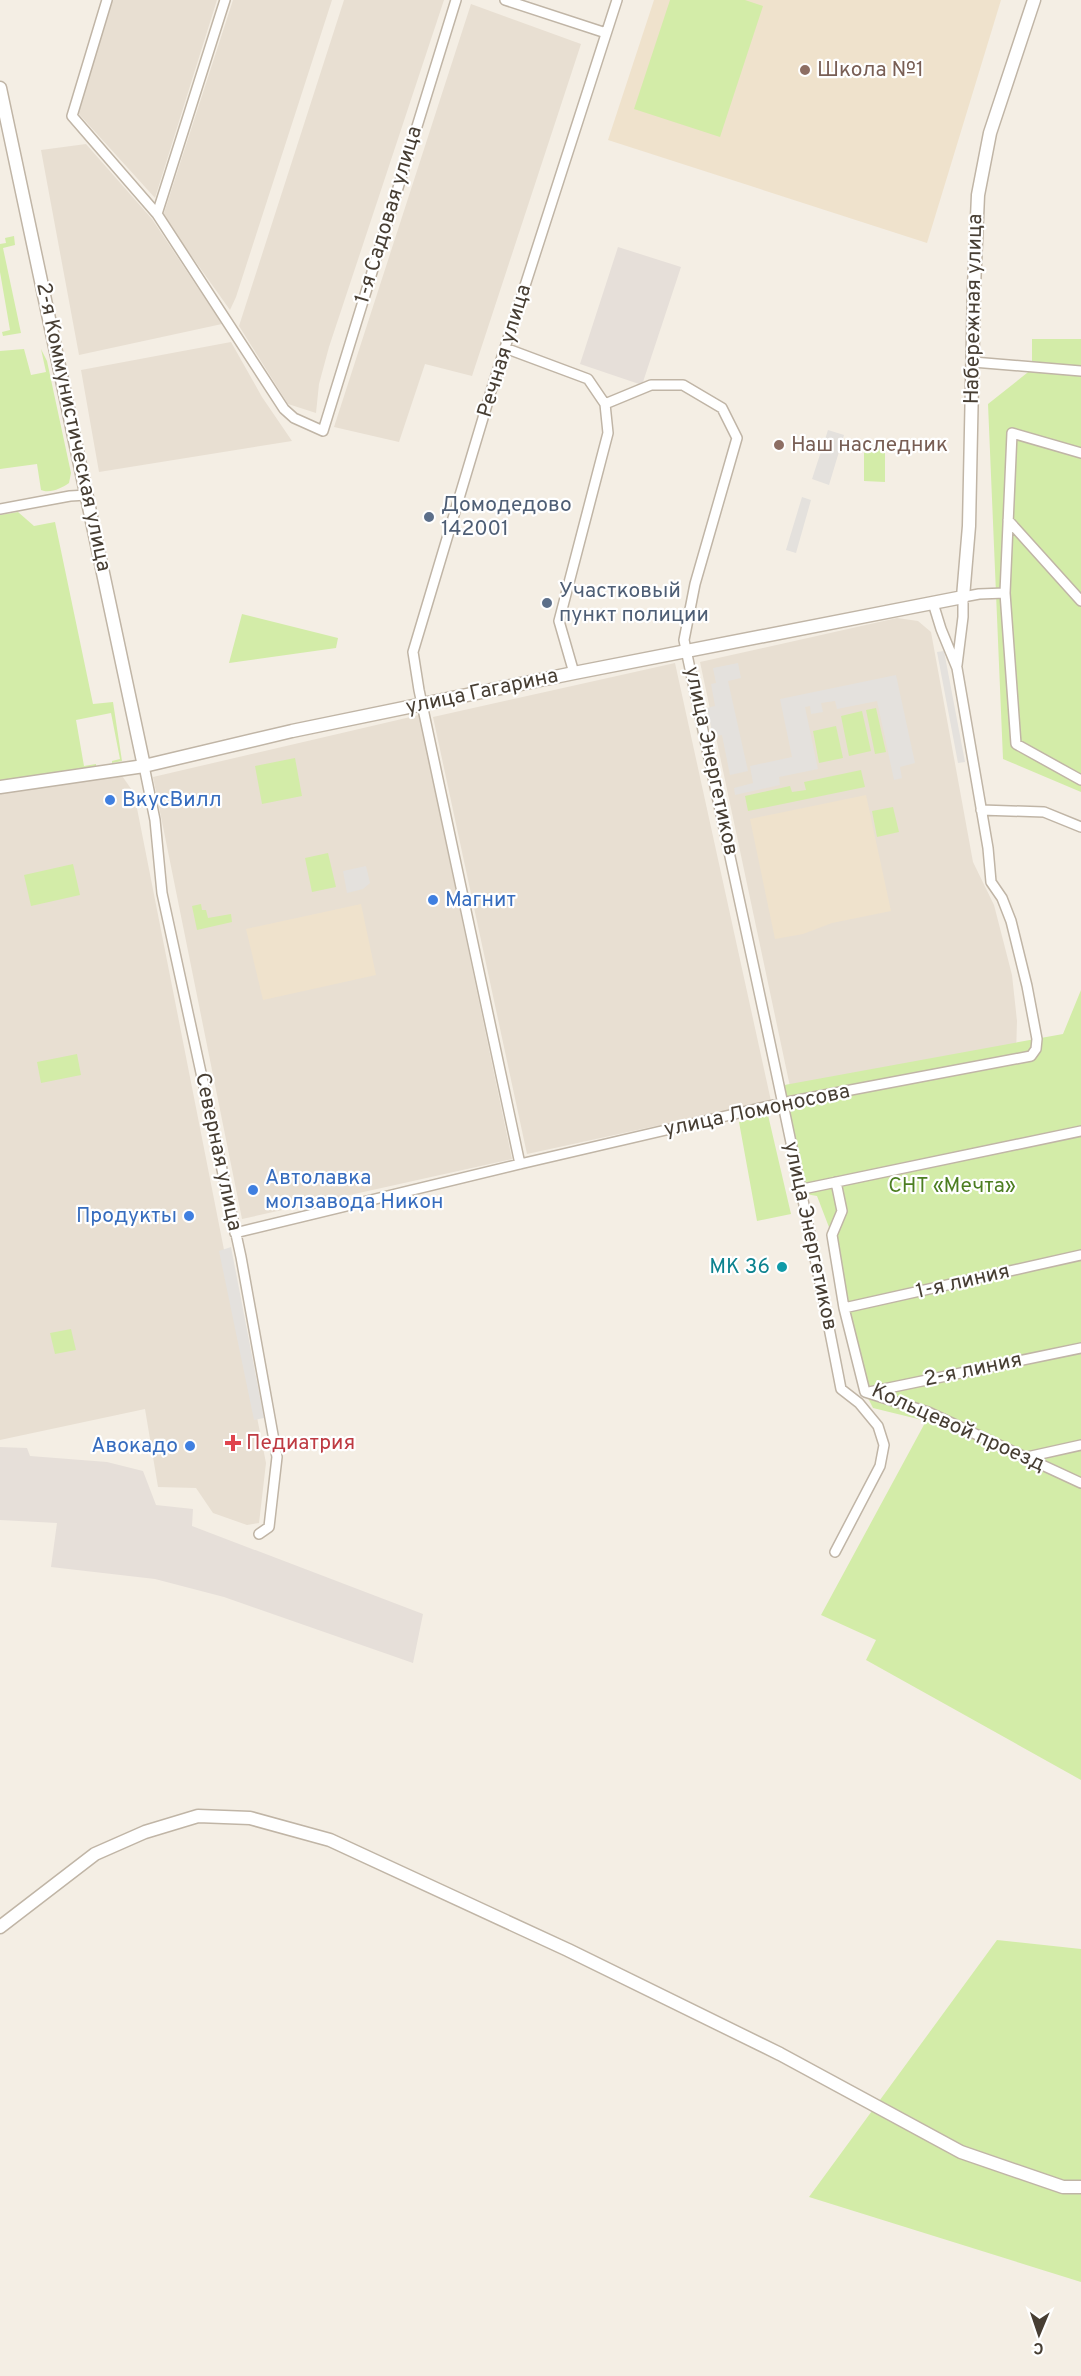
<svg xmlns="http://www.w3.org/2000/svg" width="1081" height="2376" font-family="Overpass,sans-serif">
<rect width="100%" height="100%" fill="#f4eee4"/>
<path fill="#e8dfd2" d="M112 0H217L155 198 78 113Z
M233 0H332L236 297 230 310 163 216Z
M344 0H444L329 347 319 384 316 413 288 404 239 326Z
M471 4 581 44 472 376 425 364 399 442 334 427Z
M86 144 152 219 222 324 79 355 41 150Z
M231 342 262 397 292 441 99 472 81 370Z
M897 618 918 621 931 632 973 862 994 905 1012 975 1017 1021 1016 1055 792 1096 700 662Z
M675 663 771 1101 527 1154 433 717Z
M419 715 512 1159 242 1219 153 777Z
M120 773 134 793 266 1463 259 1523 247 1525 213 1513 196 1488 158 1487 145 1409 0 1440V792Z"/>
<path fill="#e6dfd9" d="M618 247 681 267 642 385 580 364Z
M0 1447 27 1448 30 1456 107 1462 143 1471 156 1505 193 1509 192 1526 423 1614 413 1663 224 1597 155 1579 51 1567 57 1523 0 1520Z"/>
<path fill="#efe2cc" d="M654 0H1001L927 243 608 140Z
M866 795 891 911 832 923 803 934 775 939 750 819Z
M361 904 376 975 263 1000 246 929Z"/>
<path fill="#d3eca8" d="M670 0H745L763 6 720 137 634 109Z
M14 236 15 245 3 248 21 333 3 336 2 332 10 330 0 272V244L6 243 5 238Z
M1032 339H1081V792L1003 759 988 404 1032 369Z
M24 349 31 375 46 372 41 349 47 361 71 473 69 483C62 488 50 494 41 490L37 464 0 469V351Z
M864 447H885V482L864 481Z
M18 512 34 526 55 522 93 704 113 702 122 761 112 763V761L120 759 111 713 76 720 84 766 96 764V766L0 785V515Z
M242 614 338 638 336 648 229 663Z
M876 708 886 752 875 754 866 710Z
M862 711 871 751 849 756 841 716Z
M836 726 843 758 819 763 813 731Z
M295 758 302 796 262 804 255 766Z
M861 770 865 787 748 811 745 796 790 786 792 792 806 790 804 782Z
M893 807 899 832 877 837 872 811Z
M328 853 336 887 312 892 305 858Z
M73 864 80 895 31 906 24 875Z
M201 904 202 910H206L208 918 231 914 232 922 197 930 192 906Z
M1081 990V1780L866 1660 876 1640 821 1615 926 1421 873 1408 865 1392 832 1235 817 1196 800 1193 779 1086 1063 1034Z
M77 1054 81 1075 41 1083 37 1062Z
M768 1115 791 1214 757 1221 739 1122Z
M71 1329 76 1350 55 1354 50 1333Z
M997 1940 1081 1949V2282L809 2197Z"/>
<path fill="#e4e1dd" d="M828 430 844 435 829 485 812 479Z
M802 497 811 500 796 553 786 550Z
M944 651 965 762 958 763 937 652Z
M738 663 741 678 728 681 748 771 730 775 722 735 713 736 707 708 715 706 711 684 716 683 713 668Z
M896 675 915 763 900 767 902 778 894 780 877 701 837 709 835 701 821 703 823 712 811 714 810 706 805 707 818 769 779 777 780 785 735 795 734 788 753 783 750 766 792 757 780 699Z
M366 866 370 883 363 889 347 893 343 871Z
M231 1247 264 1418 254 1420 219 1251Z"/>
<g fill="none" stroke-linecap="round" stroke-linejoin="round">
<g stroke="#c0b5a6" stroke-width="12">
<path id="minor" d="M107 0 72 116 157 214 284 409 294 418 323 431 456 0
M505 0 606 33
M157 214 225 0
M505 348 588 379 605 404 608 433 559 621 574 673
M973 362 1081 371
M605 404 651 385H683L722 408 737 438 695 584 684 640C736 890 793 1139 841 1389L859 1403 878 1426 884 1445 880 1466 835 1552
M1081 453 1012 433 1005 593 1016 744 1081 780
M0 509 70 496 87 495
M1008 520 1081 601
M957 665 963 617V597L979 594 1005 593
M144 766 155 820 162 893 241 1257 277 1457 269 1527 259 1534
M981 810 1044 812 1081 827
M520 1164 419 690 413 652 492 388 617 0
M836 1182 842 1211 832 1235 844 1308 865 1392 928 1412 1081 1483
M803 1189 1081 1131
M235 1233 520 1164 782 1103 1031 1056 1036 1049 1037 1039 1027 986 1011 921 1002 898 991 882 988 848 957 668 941 629 933 603
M844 1308 1081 1255
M869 1392 1081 1348
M1027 1457 1081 1445"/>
</g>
<g stroke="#c0b5a6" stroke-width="15">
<path id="tertiary" d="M0 88 144 766
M0 787 144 766 292 731 574 673 963 597 969 526 974 287 978 195 990 133 1034 0
M0 1927 95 1854 145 1832 198 1816 250 1818 330 1840 568 1950 780 2054 961 2152 1063 2187H1081"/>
</g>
<use href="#minor" stroke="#fff" stroke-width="9"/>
<use href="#tertiary" stroke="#fff" stroke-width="12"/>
</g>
<g fill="#8d6e63" stroke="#fff" stroke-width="2">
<circle cx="805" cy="70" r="6"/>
<circle cx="779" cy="445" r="6"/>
</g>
<g fill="#5c6f8a" stroke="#fff" stroke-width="2">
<circle cx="429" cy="517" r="6"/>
<circle cx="547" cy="603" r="6"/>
</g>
<g fill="#3f7fe0" stroke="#fff" stroke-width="2">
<circle cx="110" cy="800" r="6"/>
<circle cx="433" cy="900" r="6"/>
<circle cx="253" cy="1190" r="6"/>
<circle cx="189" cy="1216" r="6"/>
<circle cx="190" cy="1446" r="6"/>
</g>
<circle fill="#0f9aa8" stroke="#fff" stroke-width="2" cx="782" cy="1267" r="6"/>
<path fill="#e0444e" stroke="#fff" stroke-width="2" d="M230 1434h6v6h6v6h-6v6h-6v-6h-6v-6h6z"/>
<g text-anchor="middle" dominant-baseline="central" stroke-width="4.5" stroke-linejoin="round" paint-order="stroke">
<g font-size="21" fill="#785e54" stroke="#fff" text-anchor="start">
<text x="817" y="70">Школа №1</text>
<text x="791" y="445">Наш наследник</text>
</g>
<g font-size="21" fill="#473e33" stroke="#fff">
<text transform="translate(389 215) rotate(-73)">1-я Садовая улица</text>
<text transform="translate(974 309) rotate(-89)">Набережная улица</text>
<text transform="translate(505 351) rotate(-73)">Речная улица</text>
<text transform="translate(73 427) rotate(78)">2-я Коммунистическая улица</text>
<text transform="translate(482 692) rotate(-12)">улица Гагарина</text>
<text transform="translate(711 761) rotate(78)">улица Энергетиков</text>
<text transform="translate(757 1111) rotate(-12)">улица Ломоносова</text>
<text transform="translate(218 1152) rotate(78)">Северная улица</text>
<text transform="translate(810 1236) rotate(78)">улица Энергетиков</text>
<text transform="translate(963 1282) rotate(-13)">1-я линия</text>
<text transform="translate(973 1370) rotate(-12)">2-я линия</text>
<text transform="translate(958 1428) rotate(24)">Кольцевой проезд</text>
</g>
<g font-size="21" fill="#4e5e75" stroke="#fff" text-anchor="start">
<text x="441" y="505">Домодедово<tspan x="441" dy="24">142001</tspan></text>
<text x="559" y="591">Участковый<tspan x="559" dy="24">пункт полиции</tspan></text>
</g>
<g font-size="21" fill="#366cbe" stroke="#fff" text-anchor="start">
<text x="122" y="800">ВкусВилл</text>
<text x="445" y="900">Магнит</text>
<text x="265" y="1178">Автолавка<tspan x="265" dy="24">молзавода Никон</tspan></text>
<text x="177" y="1216" text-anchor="end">Продукты</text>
<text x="178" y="1446" text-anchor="end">Авокадо</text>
</g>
<g font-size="21" fill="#4c7e21" stroke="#fff">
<text x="952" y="1186">СНТ «Мечта»</text>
</g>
<g font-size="21" fill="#0d838f" stroke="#fff" text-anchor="end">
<text x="770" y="1267">МК 36</text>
</g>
<g font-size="21" fill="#be3a42" stroke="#fff" text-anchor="start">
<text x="246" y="1443">Педиатрия</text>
</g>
</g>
<g transform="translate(1039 2334) rotate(182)" stroke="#ffffff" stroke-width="4.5" paint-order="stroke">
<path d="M0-4.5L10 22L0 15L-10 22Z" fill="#473e33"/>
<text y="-9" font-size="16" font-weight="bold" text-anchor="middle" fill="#473e33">С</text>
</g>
</svg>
